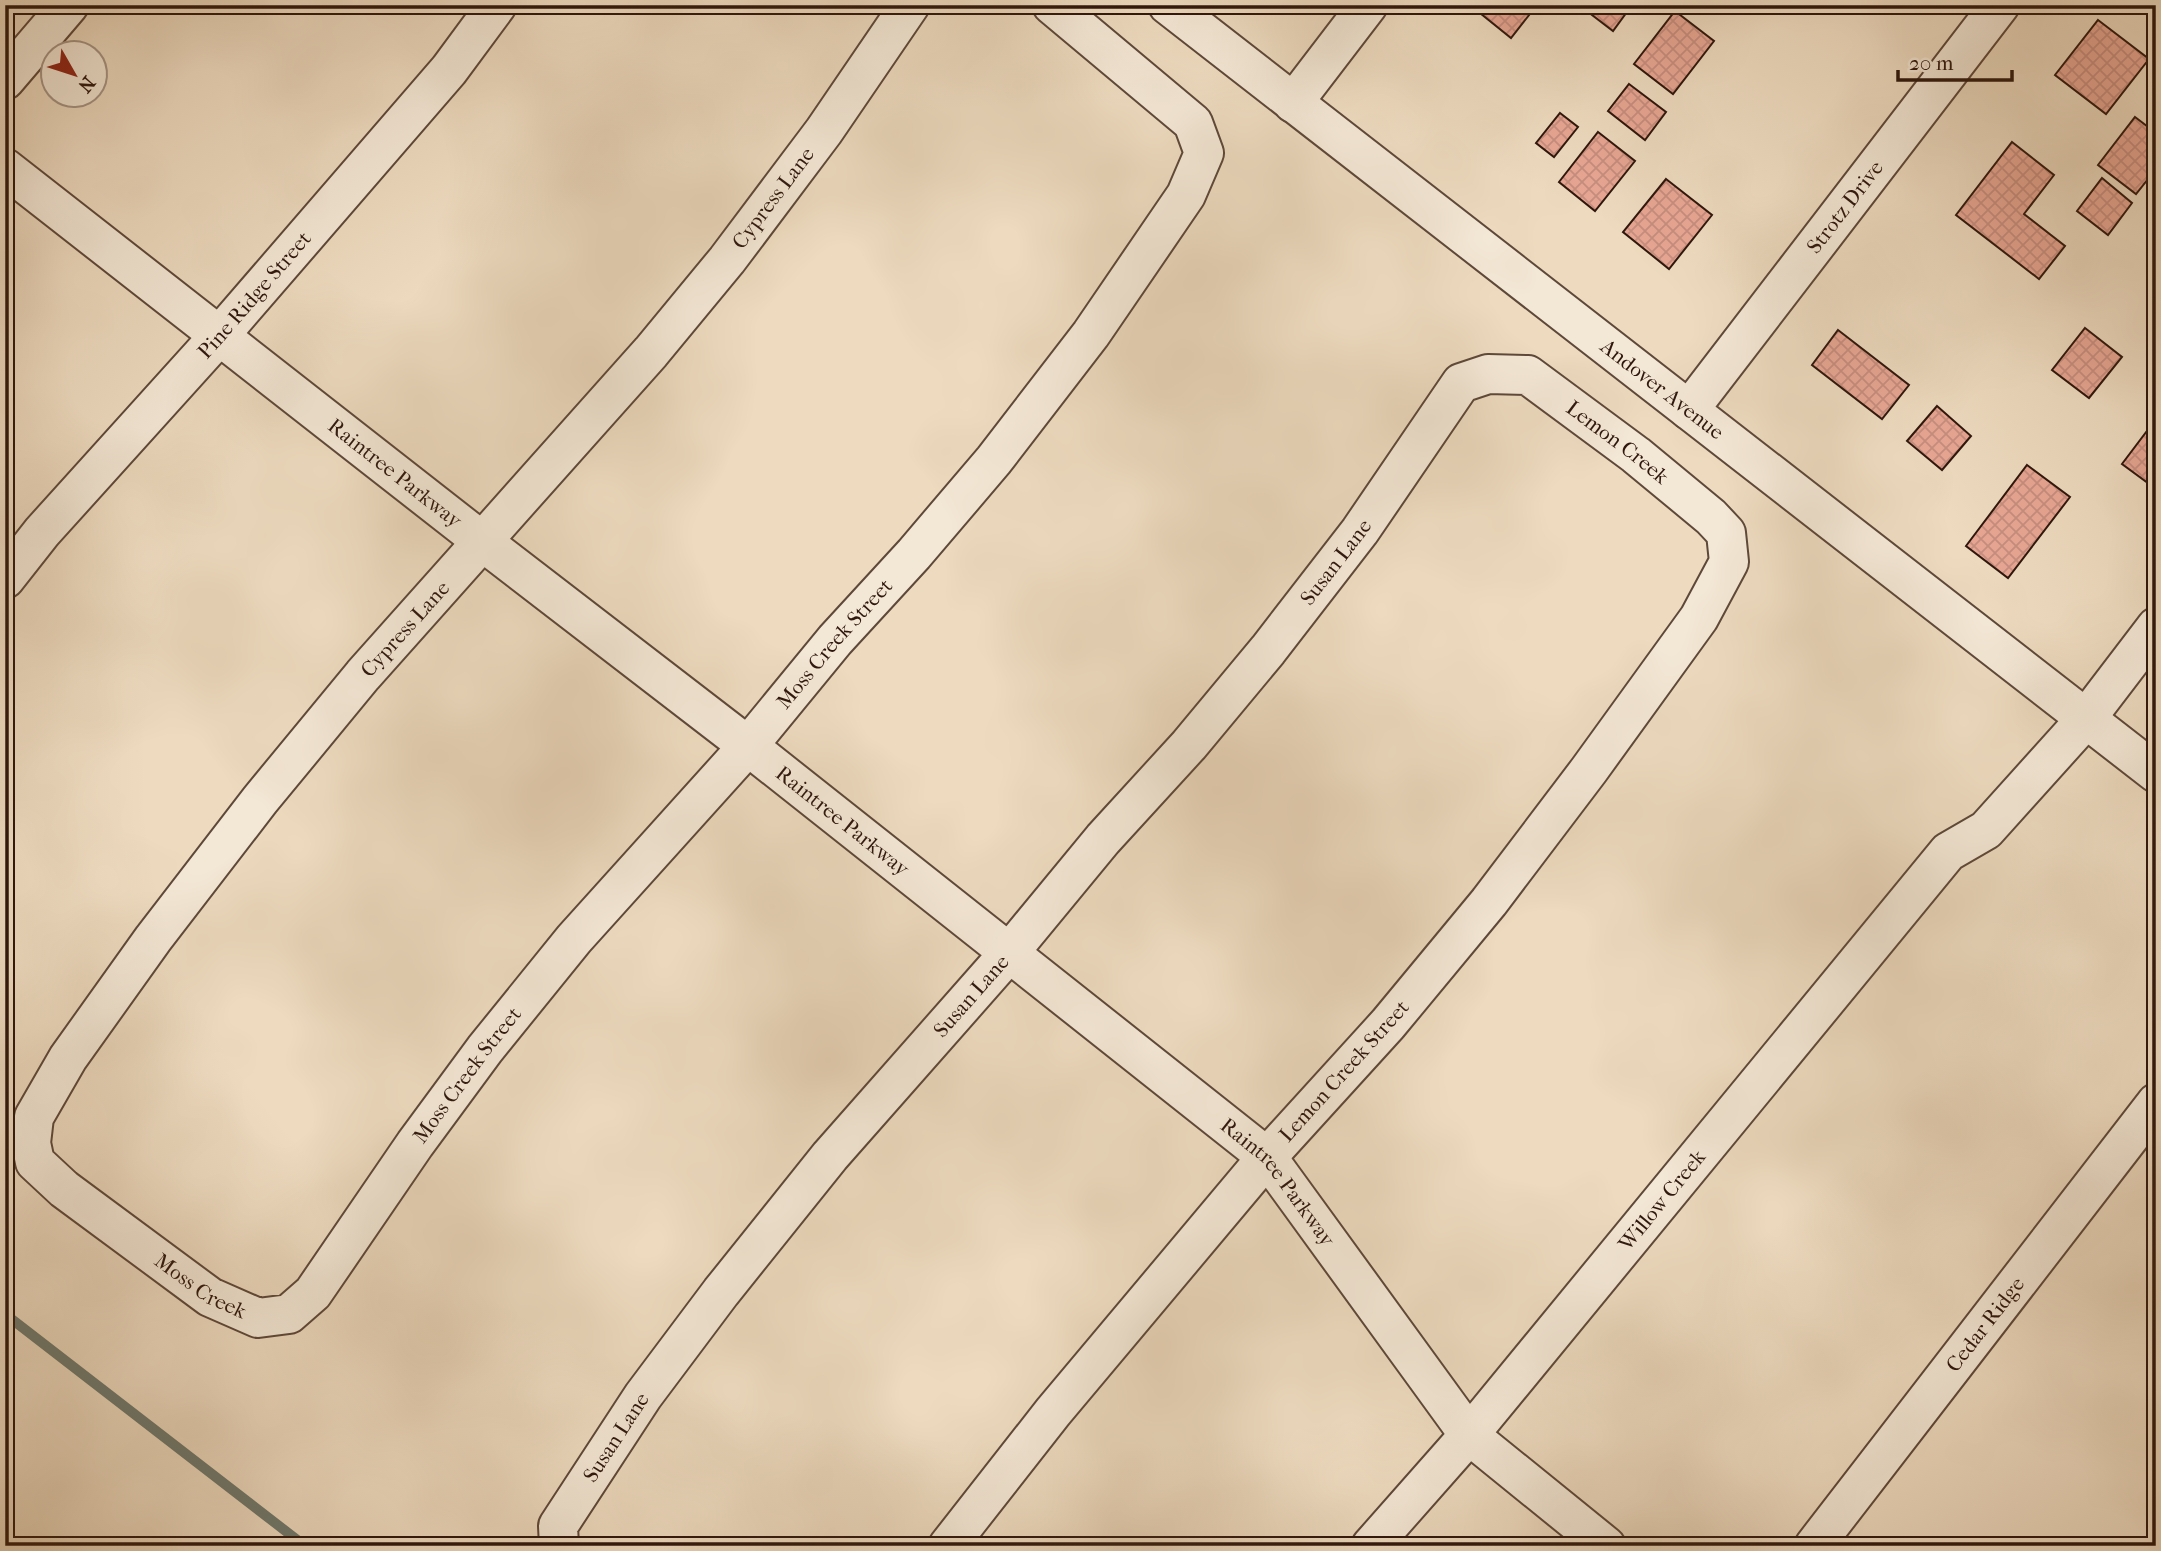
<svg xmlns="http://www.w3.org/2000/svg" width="2161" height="1551" font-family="'IM FELL French Canon',serif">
<defs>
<pattern id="building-cross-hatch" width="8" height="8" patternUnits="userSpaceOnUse" patternTransform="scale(1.75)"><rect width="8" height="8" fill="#e7a693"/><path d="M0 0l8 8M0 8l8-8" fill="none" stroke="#c68e7e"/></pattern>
</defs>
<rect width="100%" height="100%" fill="#eddabf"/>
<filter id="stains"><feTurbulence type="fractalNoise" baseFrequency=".00286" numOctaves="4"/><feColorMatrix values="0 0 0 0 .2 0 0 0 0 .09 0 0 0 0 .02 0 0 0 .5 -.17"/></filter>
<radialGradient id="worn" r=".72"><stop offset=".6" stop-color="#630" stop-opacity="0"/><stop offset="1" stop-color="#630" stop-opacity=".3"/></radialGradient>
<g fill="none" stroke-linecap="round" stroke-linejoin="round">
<path stroke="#6f796e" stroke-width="10" d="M5 1314 305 1546"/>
</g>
<path fill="url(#building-cross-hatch)" stroke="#2f170d" stroke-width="2" d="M1470 5H1537L1511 38Z
M1579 5H1632L1613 31Z
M1675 11 1714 41 1673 94 1634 64Z
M2098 20 2149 59 2106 114 2055 75Z
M1629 84 1666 112 1645 140 1608 111Z
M1560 113 1578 127 1554 157 1536 143Z
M2135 117 2156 133V169L2136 194 2098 165Z
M1598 132 1635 161 1595 211 1559 182Z
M2012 142 2054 175 2024 214 2065 246 2039 279 1956 215Z
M2102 178 2132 203 2108 235 2077 211Z
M1666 179 1712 215 1669 269 1623 232Z
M2085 328 2122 357 2089 398 2052 370Z
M1838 330 1909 385 1882 419 1812 365Z
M1937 406 1971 436 1942 470 1907 441Z
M2156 419V489L2122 464Z
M2027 465 2070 497 2008 578 1966 546Z"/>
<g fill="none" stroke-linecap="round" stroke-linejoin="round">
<g stroke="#5e483a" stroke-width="42">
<g id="minor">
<path id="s1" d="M910 5 824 131 727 260 651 352 363 675 260 800 153 939 68 1058 34 1117 31 1143 35 1162 64 1189 210 1297 258 1318 289 1314 313 1293 415 1144 485 1049 574 939 748 746 835 640 914 554 994 460 1091 334 1186 195 1204 153 1193 123 1052 5"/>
<path id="s2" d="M1168 5 2156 773"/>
<path d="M5 80 69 5"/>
<path d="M1293 103 1368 5"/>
<path id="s3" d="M5 168 483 542 748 746 1267 1157 1469 1435 1606 1546"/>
<path id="s4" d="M1689 410 2000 5"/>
<path id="s5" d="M5 579 42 532 219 336 449 70 497 5"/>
<path id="s6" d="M559 1546 558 1526 643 1396 721 1292 830 1156 1009 953 1103 839 1189 745 1268 650 1360 531 1461 383 1488 374 1528 375 1636 455 1711 517 1726 533 1729 562 1699 618 1589 770 1489 902 1388 1024 1267 1157 1053 1412 948 1546"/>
<path id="s7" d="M1371 1546 1469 1435 1948 852 1986 830 2085 720 2156 627"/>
<path id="s8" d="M1814 1546 2156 1103"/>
</g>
</g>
<use href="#minor" stroke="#f3e7d5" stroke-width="38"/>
</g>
<g text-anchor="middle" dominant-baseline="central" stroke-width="6" stroke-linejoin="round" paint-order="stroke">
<g font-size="21" fill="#2f170d" stroke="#f3e7d5">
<text transform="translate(773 198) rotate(-53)">Cypress Lane</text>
<text stroke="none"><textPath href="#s4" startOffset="256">Strotz Drive</textPath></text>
<text stroke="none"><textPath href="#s5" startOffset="378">Pine Ridge Street</textPath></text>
<text stroke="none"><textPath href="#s2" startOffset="626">Andover Avenue</textPath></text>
<text stroke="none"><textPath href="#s6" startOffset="1659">Lemon Creek</textPath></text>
<text stroke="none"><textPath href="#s3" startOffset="495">Raintree Parkway</textPath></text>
<text stroke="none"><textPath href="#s6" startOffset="1260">Susan Lane</textPath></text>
<text transform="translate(405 629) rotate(-48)">Cypress Lane</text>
<text stroke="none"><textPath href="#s1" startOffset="2634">Moss Creek Street</textPath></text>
<text stroke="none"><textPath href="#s3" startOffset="1062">Raintree Parkway</textPath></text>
<text stroke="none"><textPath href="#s6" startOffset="693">Susan Lane</textPath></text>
<text transform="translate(1344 1071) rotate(-48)">Lemon Creek Street</text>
<text stroke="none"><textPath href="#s1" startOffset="2067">Moss Creek Street</textPath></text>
<text stroke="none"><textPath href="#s3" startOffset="1629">Raintree Parkway</textPath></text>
<text stroke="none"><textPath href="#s7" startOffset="452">Willow Creek</textPath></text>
<text stroke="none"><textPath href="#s1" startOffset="1671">Moss Creek</textPath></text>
<text stroke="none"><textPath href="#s8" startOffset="280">Cedar Ridge</textPath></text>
<text stroke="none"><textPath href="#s6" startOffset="126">Susan Lane</textPath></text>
</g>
</g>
<rect width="2161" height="1551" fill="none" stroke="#eddabf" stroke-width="28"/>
<rect x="7" y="7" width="2147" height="1537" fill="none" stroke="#2f170d" stroke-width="3.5"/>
<rect x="14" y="14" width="2133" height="1523" fill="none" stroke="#2f170d" stroke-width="2"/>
<g transform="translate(74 74) rotate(129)"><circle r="33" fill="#f3e7d5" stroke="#a59485" stroke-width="2"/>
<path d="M0-5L12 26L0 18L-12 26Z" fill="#8f2418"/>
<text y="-10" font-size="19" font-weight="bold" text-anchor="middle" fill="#2f170d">N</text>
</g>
<path d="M1898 70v10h114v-10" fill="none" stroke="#2f170d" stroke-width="3.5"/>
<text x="1909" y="70" font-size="21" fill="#2f170d" stroke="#f3e7d5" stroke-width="5" paint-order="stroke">20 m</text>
<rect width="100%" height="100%" filter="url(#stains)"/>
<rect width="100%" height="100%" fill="url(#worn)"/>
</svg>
